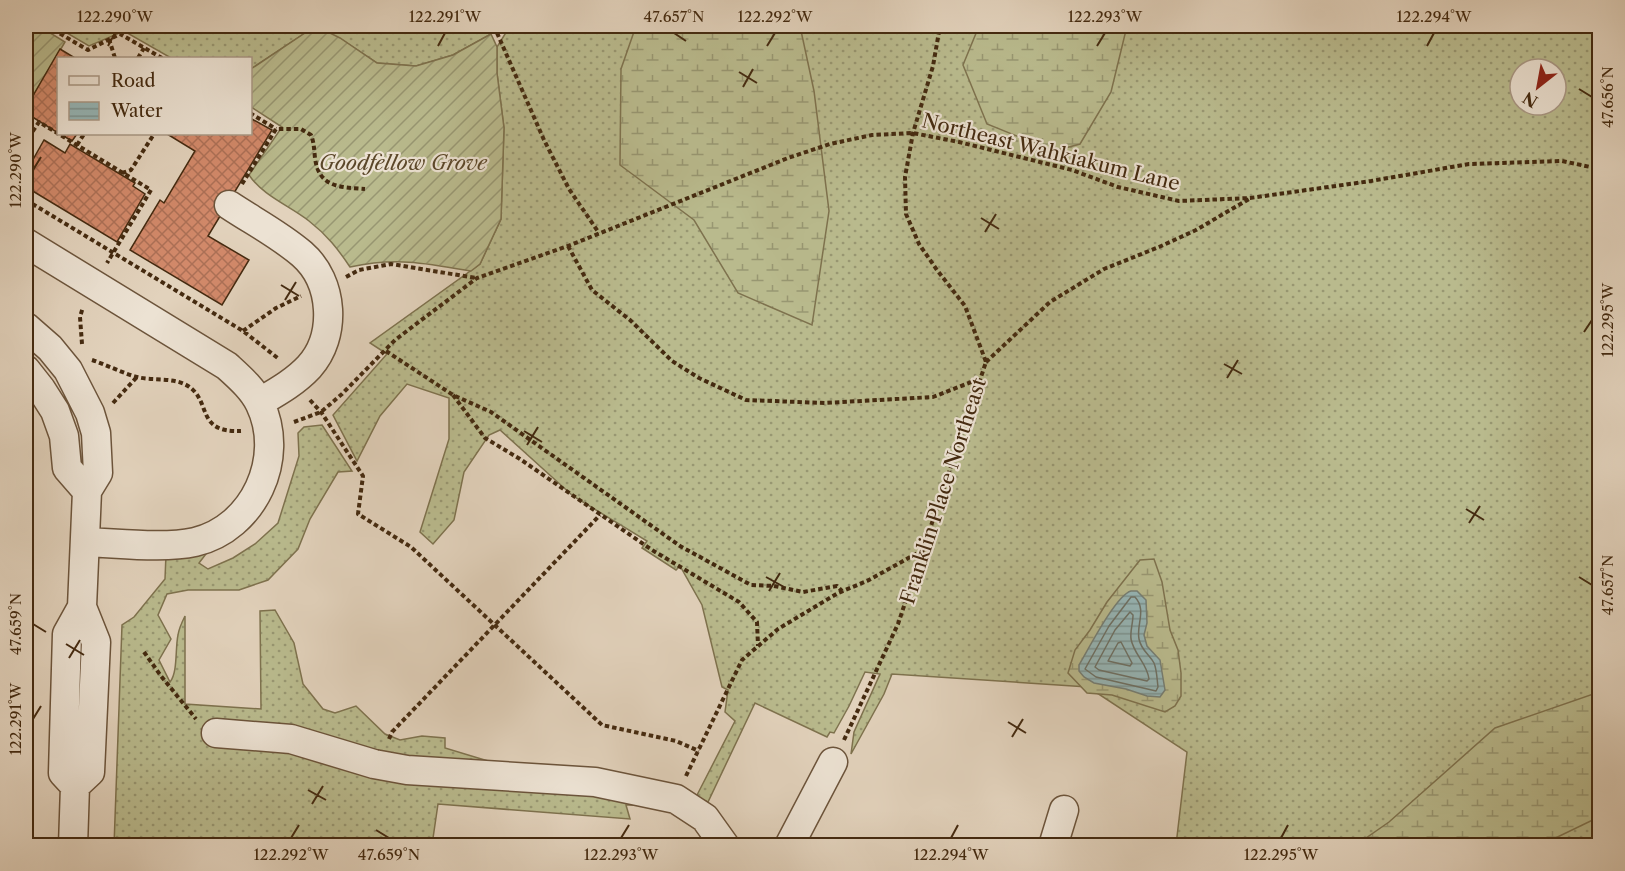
<svg xmlns="http://www.w3.org/2000/svg" width="1625" height="871" font-family="'Libre Caslon Text',serif">
<defs>
<pattern id="grass-dots" width="8" height="8" patternUnits="userSpaceOnUse" patternTransform="scale(1.5)"><rect width="8" height="8" fill="#b9ba8d"/><path d="M2 2h.1M6 6h.1" fill="none" stroke="#989772" stroke-width="1.8" stroke-linecap="round"/></pattern>
<pattern id="wetland-marsh" width="20" height="14" patternUnits="userSpaceOnUse" patternTransform="scale(1.5)"><rect width="20" height="14" fill="#b9ba8d"/><path d="M1 5h8M5 5V1M11 12h8M15 12V8" fill="none" stroke="#989772"/></pattern>
<pattern id="garden-furrows" width="10" height="10" patternUnits="userSpaceOnUse" patternTransform="scale(1.5)"><rect width="10" height="10" fill="#b9ba8d"/><path d="M-1 1l2-2M0 10L10 0M9 11l2-2" fill="none" stroke="#989772"/></pattern>
<pattern id="water-rules" width="6" height="5" patternUnits="userSpaceOnUse" patternTransform="scale(1.5)"><rect width="6" height="5" fill="#96b6b7"/><path d="M0 2.5h6" fill="none" stroke="#7c9493"/></pattern>
<pattern id="building-cross-hatch" width="8" height="8" patternUnits="userSpaceOnUse" patternTransform="scale(1.5)"><rect width="8" height="8" fill="#d2896a"/><path d="M0 0l8 8M0 8l8-8" fill="none" stroke="#ac7056"/></pattern>
</defs>
<rect width="100%" height="100%" fill="#e2d2bc"/>
<filter id="stains"><feTurbulence type="fractalNoise" baseFrequency=".00333" numOctaves="4"/><feColorMatrix values="0 0 0 0 .2 0 0 0 0 .09 0 0 0 0 .02 0 0 0 .5 -.17"/></filter>
<radialGradient id="worn" r=".72"><stop offset=".6" stop-color="#630" stop-opacity="0"/><stop offset="1" stop-color="#630" stop-opacity=".3"/></radialGradient>
<path fill="url(#grass-dots)" stroke="#7e724e" stroke-width="1.5" fill-rule="evenodd" d="M55 26H487L491 34 453 55 416 66 377 63 339 38 311 29 251 69 250 58H171L124 31 89 46Z
M510 26H1599V845H1176L1187 752 1088 687 892 674 884 694 851 754 854 732 880 674 865 672 849 706 834 733 830 732 827 737 755 703 708 802 696 797 735 721 725 712 728 690 722 687 702 605 680 566 676 570 642 548 647 541 573 496 500 430 489 435 464 472 454 520 433 544 420 532 449 439V398L407 384 380 416 357 461 333 415 387 354 370 343 480 264 501 219 504 128 497 73V47ZM1520 69H1556V105H1520Z
M322 425 352 471 338 472 310 519 298 549 268 580 239 590H188L167 594 158 615 171 639 159 660 170 682C178 672 175 649 178 635 179 628 182 622 185 616V704L261 709 260 611 275 610 294 643 303 684 323 709 335 713 356 706 385 734 400 740 422 736 445 738V748L488 761 449 766 583 788 656 805H626L630 819 438 804 432 845 114 846 122 625 134 617 165 579 166 554 212 546 199 563 208 569 233 558 255 544 278 523 299 456 298 433 304 427Z"/>
<path fill="url(#wetland-marsh)" stroke="#7e724e" stroke-width="1.5" d="M636 26H800L814 91 829 211 812 325 738 293 694 220 620 165 621 69Z
M979 26H1127L1111 92 1080 144 1054 151 987 124 963 65Z
M1154 559 1162 582 1170 630 1178 650 1181 673V696L1175 706 1165 712 1112 695 1087 693 1068 673 1075 650 1090 630 1107 602 1140 560Z
M1599 692V817L1541 845H1356L1389 822 1495 728Z"/>
<path fill="url(#garden-furrows)" stroke="#7e724e" stroke-width="1.5" d="M26 26H39L65 42 26 108Z
M311 29 324 30 340 38 377 63 416 66 453 55 491 34 497 47V73L504 128 501 219 480 264 471 271C426 263 396 257 350 267 338 249 327 235 309 221 290 206 263 196 249 175L282 127 251 107V69Z"/>
<path fill="url(#water-rules)" stroke="#757e74" stroke-width="1.5" d="M1131 591H1137L1146 600 1147 623 1144 635 1147 646 1160 660 1165 690 1160 697 1147 696 1126 689 1094 683 1084 677 1079 671V665C1088 650 1116 595 1131 591Z"/>
<g fill="none" stroke-linecap="round" stroke-linejoin="round">
<path stroke="#6d7064" stroke-width="1.5" d="M1131 597H1135C1147 610 1136 625 1139 639 1141 650 1149 654 1154 663 1157 670 1157 680 1158 687L1156 691 1096 677 1085 669 1109 626Z
M1130 612 1133 615C1133 623 1130 631 1131 639 1134 655 1147 663 1149 679L1147 681 1099 670 1095 667 1115 630Z
M1121 642 1132 663 1130 666 1108 661 1118 643Z"/>
</g>
<path fill="url(#building-cross-hatch)" stroke="#442a10" stroke-width="1.5" d="M60 49 75 58H58V133L26 113V108Z
M250 118 272 130 208 236 249 260 222 305 130 250 160 200 164 203 195 151 167 134H250Z
M60 134H77L72 141Z
M44 140 65 153 70 144 135 183 133 186 145 194 117 242 26 187V172Z"/>
<g fill="none" stroke-linecap="round" stroke-linejoin="round">
<g stroke="#6c543b" stroke-width="31">
<path id="minor" d="M229 205C253 221 280 235 302 254 334 282 337 336 309 367 295 382 277 392 260 402
M26 243 227 366C239 377 253 389 260 404 286 458 254 528 195 542 163 549 118 543 85 542
M26 327 50 348 68 370 90 413 96 433 98 473 87 491 82 607 96 642 90 772 75 786 73 846
M26 370 41 389 55 411 64 436 67 468 87 491
M216 733 291 739 374 764 407 770 595 782 676 799 705 818 725 846
M75 786 63 773 67 634 82 607
M789 846 833 762
M1053 846 1064 810"/>
</g>
<path stroke="#442a10" stroke-width="4" stroke-dasharray="4.5 3" stroke-linecap="butt" d="M47 26 88 50 120 34 162 58
M494 26 544 140 569 189 599 233
M109 39 115 58
M138 58 144 48
M250 113 276 129
M26 127 33 131 39 122 151 190 107 263
M26 143 33 131
M77 145 84 134
M122 173 131 170 154 134
M242 184 276 129H301L311 135C314 142 314 149 315 158 319 188 340 187 365 189
M26 200 243 331 279 359
M568 246 592 290 630 320 672 361 699 378 746 400 825 403 933 397 979 379
M346 277 359 270 391 264 476 278
M243 331 276 308 301 296
M82 344 80 317 83 307
M386 351 453 395 491 412 680 546 751 585 774 586 803 592 837 586 842 591
M92 360C107 365 122 373 137 377 152 381 174 377 188 386 212 401 195 433 241 431
M986 362 1050 302 1104 269 1159 247 1196 230 1249 199
M453 395 485 438 520 459 652 550 739 602 757 622 758 646
M310 400 321 412 363 476 358 514 411 547 602 725 676 741 699 751
M113 403 137 377
M294 422 321 412 342 394 395 340 477 278 568 246 788 158 830 144 872 135 913 133 959 142 1072 170 1118 187 1179 201 1250 198 1371 181 1469 164 1562 161 1600 169
M144 652 161 676 196 719
M389 739 392 732 600 515
M844 740 898 624 986 362 965 306 937 270 919 244 906 214 905 177 913 133 933 66 940 26
M686 776 742 660 778 629 838 593 867 581 923 550"/>
<use href="#minor" stroke="#ece2d3" stroke-width="28"/>
</g>
<path fill="none" stroke="#442a10" stroke-width="2" d="M674 33 686 41M108 46 115 33M438 46 445 33M767 46 775 33M1097 46 1105 33M1427 46 1434 33M739 72 757 83M743 87 753 69M1579 89 1592 97M33 170 41 157M981 218 999 229M985 232 996 214M281 285 299 296M285 300 296 282M1584 332 1592 320M1224 364 1242 374M1227 378 1238 360M524 431 542 442M527 445 538 427M1466 509 1484 520M1469 523 1480 506M766 577 784 587M1579 577 1592 585M769 591 780 573M33 624 46 632M66 644 84 655M69 658 80 640M33 719 41 706M1008 722 1026 733M1012 737 1023 719M308 790 326 800M312 804 323 786M376 830 389 838M291 838 299 825M621 838 629 825M951 838 958 825M1281 838 1288 825"/>
<g text-anchor="middle" dominant-baseline="central" stroke-width="4.5" stroke-linejoin="round" paint-order="stroke">
<g font-size="20" fill="#442a10" stroke="#ece2d3">
<text transform="translate(1051 152) rotate(14)">Northeast Wahkiakum Lane</text>
<text transform="translate(943 491) rotate(-72)">Franklin Place Northeast</text>
</g>
<g font-size="20" font-style="italic" fill="#5b4729" stroke="#ece2d3">
<text x="403" y="163">Goodfellow Grove</text>
</g>
</g>
<rect width="1625" height="871" fill="none" stroke="#e2d2bc" stroke-width="66"/>
<rect x="57" y="57" width="195" height="78" fill="#ece2d3" stroke="#a99885" stroke-width="1.5"/>
<rect x="69" y="76" width="30" height="9" fill="#ece2d3" stroke="#a99885" stroke-width="1.5"/>
<text x="111" y="87" font-size="18" fill="#442a10">Road</text>
<rect x="69" y="102" width="30" height="18" fill="url(#water-rules)" stroke="#a99885" stroke-width="1.5"/>
<text x="111" y="117" font-size="18" fill="#442a10">Water</text>
<g transform="translate(1538 87) rotate(211)"><circle r="28" fill="#ece2d3" stroke="#a99885" stroke-width="1.5"/>
<path d="M0-4.5L10 22L0 15L-10 22Z" fill="#8f2418"/>
<text y="-9" font-size="16" font-weight="bold" text-anchor="middle" fill="#442a10">N</text>
</g>
<rect x="33" y="33" width="1559" height="805" fill="none" stroke="#442a10" stroke-width="2"/>
<g font-size="15" text-anchor="middle" fill="#442a10">
<text x="115" y="22">122.290°W</text>
<text x="445" y="22">122.291°W</text>
<text x="674" y="22">47.657°N</text>
<text x="775" y="22">122.292°W</text>
<text x="1105" y="22">122.293°W</text>
<text x="1434" y="22">122.294°W</text>
<text transform="translate(1608 97) rotate(-90)" y="5">47.656°N</text>
<text transform="translate(16 170) rotate(-90)" y="5">122.290°W</text>
<text transform="translate(1608 320) rotate(-90)" y="5">122.295°W</text>
<text transform="translate(1608 585) rotate(-90)" y="5">47.657°N</text>
<text transform="translate(16 624) rotate(-90)" y="5">47.659°N</text>
<text transform="translate(16 719) rotate(-90)" y="5">122.291°W</text>
<text x="291" y="860">122.292°W</text>
<text x="389" y="860">47.659°N</text>
<text x="621" y="860">122.293°W</text>
<text x="951" y="860">122.294°W</text>
<text x="1281" y="860">122.295°W</text>
</g>
<rect width="100%" height="100%" filter="url(#stains)"/>
<rect width="100%" height="100%" fill="url(#worn)"/>
</svg>
